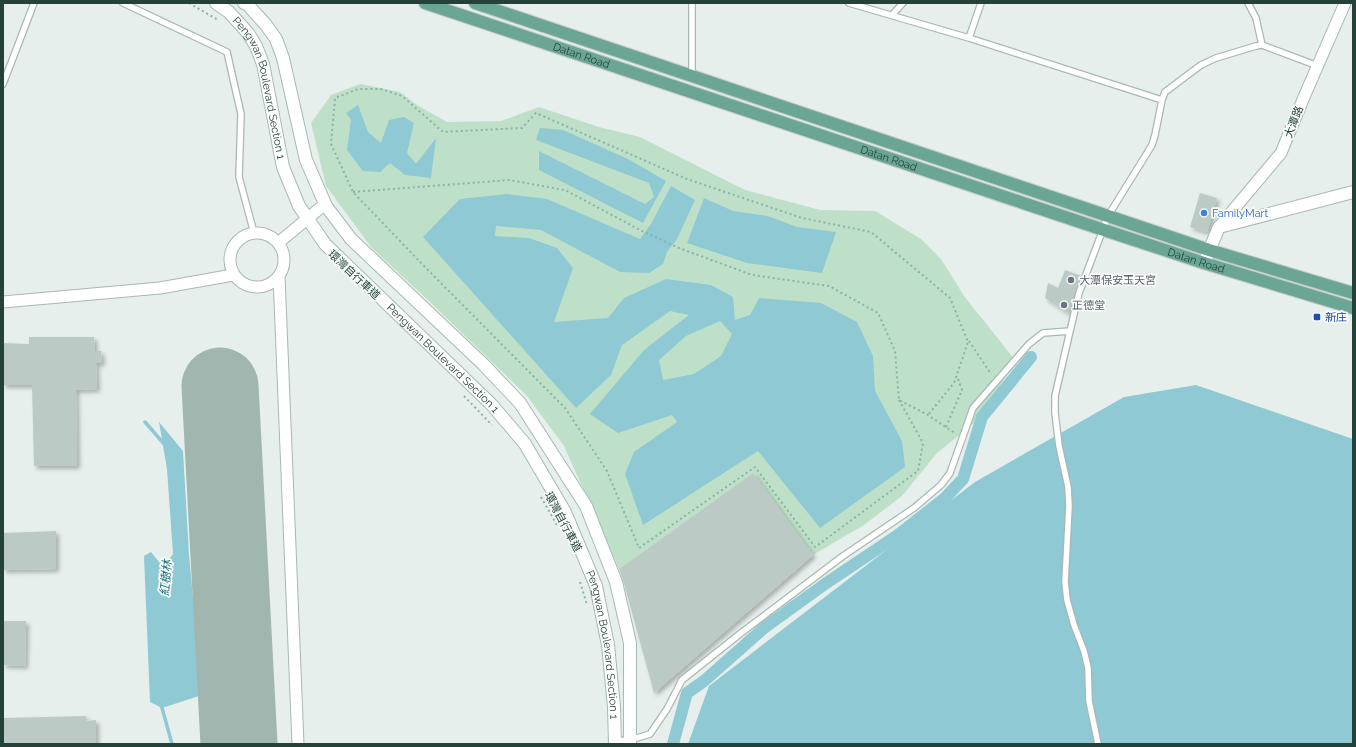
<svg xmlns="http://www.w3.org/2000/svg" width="1356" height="747" font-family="Raleway,'Noto Sans TC',sans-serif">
<defs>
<filter id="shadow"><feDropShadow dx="3" dy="3" stdDeviation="2" flood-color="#0004"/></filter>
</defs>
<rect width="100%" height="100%" fill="#e6efeb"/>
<path fill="#bfe0c8" d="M360 84 400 92 417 105 447 122 501 121 539 107 599 127 640 137 745 190 820 210 875 211 921 239 941 259 964 296 1015 360 983 416 937 453 902 496 864 525 813 555 753 473 619 569 564 446 527 396 431 303 371 247 326 186 311 123 331 95Z"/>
<path fill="#8ec9d4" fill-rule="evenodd" d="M358 105 368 132 381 143 389 120 404 117 414 123 407 153 416 164 436 138 431 178 405 175 390 163 380 172 363 171 347 150 351 120 346 113Z
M540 128 563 130 628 159 666 181 643 223 539 170V151L645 204 654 197 649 183 536 140Z
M671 186 695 200 677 239 667 252 663 264 649 273 620 272 541 230 496 226 495 236 529 238 557 248 573 268 554 322 608 318 624 298 666 279 711 285 733 297 735 320 750 315 759 298 821 303 857 322 873 356 875 391 902 441 905 467 820 528 758 451 643 525 625 474 634 452 677 422 672 415 618 433 590 414 644 350 689 315 670 311 622 345 611 375 576 408 423 237 460 199 507 194 547 199 640 239 651 224ZM720 321 732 334 721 356 694 374 663 380 659 360 686 336Z
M704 198 733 211 768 216 797 227 836 232 822 273 747 263 687 243Z
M1196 385 1353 439V744H688L709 686 975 482 1124 397Z
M159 422 183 451 189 555 202 695 162 708 150 702 144 556 151 552 163 567 173 554 167 469Z"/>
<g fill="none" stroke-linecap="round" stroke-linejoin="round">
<path stroke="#8ec9d4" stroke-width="3.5" d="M145 422 165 445
M161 704 172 744"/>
<path stroke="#8ec9d4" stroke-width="12" d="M673 744 687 693 704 681 764 628 825 584 898 535 945 498 963 479 982 417 1031 357"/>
<path stroke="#a2b6b0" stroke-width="77" d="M220 386 239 744"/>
</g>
<path fill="#bbcac4" filter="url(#shadow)" d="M1200 193 1217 198 1207 232 1190 227Z
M1065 270 1081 276 1068 313 1045 298 1048 283 1058 288Z
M29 337H94L95 351H101L102 363H96L97 389 76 390 77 466H34L32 385H3V343L29 344Z
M753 473 813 555 654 693 623 580 619 569Z
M56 531V569L3 570V533Z
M3 621H26L25 666 3 665Z
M86 716V721L96 720V744H3V718Z"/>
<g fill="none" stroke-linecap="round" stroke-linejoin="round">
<g stroke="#a8b8b2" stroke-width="8">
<path id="lane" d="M123 3 227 52 241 114 239 177 254 233
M692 3V76
M849 3 969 38 1162 100
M1248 3 1256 18 1262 45
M892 15 903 3
M969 38 981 3
M3 84 34 3
M615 741 630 740 650 734 667 709 682 680 741 633 843 556 914 508 941 485 950 473 973 408 1029 344 1043 333 1070 331
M1098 744 1089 701 1088 668 1084 651 1074 625 1067 600 1065 582 1069 506 1068 487 1059 446 1055 413V396L1070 331 1079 293 1108 216 1152 145 1155 135 1162 100 1165 92 1201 65 1216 58 1256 46 1262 45 1318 66"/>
</g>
<g stroke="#a8b8b2" stroke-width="13">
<path id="street" d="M1219 227 1281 153 1304 97 1345 3
M230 260a27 27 0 1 1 54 0a27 27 0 1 1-54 0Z
M278 243 325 204
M279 276 298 744
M3 302 160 288 233 275"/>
</g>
<g stroke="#a4bbb3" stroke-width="14">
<g id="secondary">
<path id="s1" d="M216 3 229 12 248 33 256 46 263 64 283 167 299 206 325 244 492 405 525 444 565 512 596 586 608 645 614 707 615 744"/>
<path d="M244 3 248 5 266 25 276 39 283 58 306 160 326 206 351 239 484 365 520 403 586 506 616 582 630 643V744"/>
<path d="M1204 263 1219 227 1353 192"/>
</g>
</g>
<g stroke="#c2cac8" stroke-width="14">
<g id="primary">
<path id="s2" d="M425 3 1104 230 1204 263 1353 308"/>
<path d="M475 3 1108 216 1209 250 1353 293"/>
</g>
</g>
<path stroke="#86b3a5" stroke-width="2" stroke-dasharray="2 3" stroke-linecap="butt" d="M189 3 218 20
M353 192 509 180 565 190 640 230 679 248 752 275 829 286 878 313 895 351 899 400 928 415 956 434
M969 341 991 374
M464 396 492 425
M899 400 923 443 918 471 815 547 755 467 639 548 607 471 565 408 424 266 353 192 331 144 335 98 358 89H381L402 96 443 132 522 128 536 113 687 179 802 218 871 232 950 298 968 342 954 383 928 415
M946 427 962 390 957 376
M541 497 557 525
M580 582 587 605"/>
<use href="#lane" stroke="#fff" stroke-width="5.5"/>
<use href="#street" stroke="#fff" stroke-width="11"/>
<use href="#secondary" stroke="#fff" stroke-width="12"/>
<use href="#primary" stroke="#6aa596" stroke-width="12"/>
</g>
<circle fill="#3f7fe0" stroke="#f7fbf9" stroke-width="1.5" cx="1204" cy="213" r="4"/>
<g fill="#6b7280" stroke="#f7fbf9" stroke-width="1.5">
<circle cx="1071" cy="280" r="4"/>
<circle cx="1064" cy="305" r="4"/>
</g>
<rect fill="#1a4fb4" stroke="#f7fbf9" stroke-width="1.5" x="1313" y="313" width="8" height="8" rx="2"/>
<g text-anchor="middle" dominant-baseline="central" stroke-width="3.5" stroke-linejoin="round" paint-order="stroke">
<g font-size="11" fill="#24423a" stroke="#f7fbf9">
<text stroke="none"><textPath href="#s2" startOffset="165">Datan Road</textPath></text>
<text stroke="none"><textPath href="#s1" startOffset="100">Pengwan Boulevard Section 1</textPath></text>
<text transform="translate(1294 122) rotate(-69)">大潭路</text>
<text stroke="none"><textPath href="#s2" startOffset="489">Datan Road</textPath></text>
<text stroke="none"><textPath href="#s2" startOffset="813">Datan Road</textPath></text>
<text transform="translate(354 275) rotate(43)">環灣自行車道</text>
<text stroke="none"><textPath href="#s1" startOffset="436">Pengwan Boulevard Section 1</textPath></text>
<text transform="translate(563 522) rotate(62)">環灣自行車道</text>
<text stroke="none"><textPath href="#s1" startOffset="773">Pengwan Boulevard Section 1</textPath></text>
</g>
<g font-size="11" fill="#366cbe" stroke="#f7fbf9" text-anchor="start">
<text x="1212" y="213">FamilyMart</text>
</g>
<g font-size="11" fill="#5b616d" stroke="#f7fbf9" text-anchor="start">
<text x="1079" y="280">大潭保安玉天宮</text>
<text x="1072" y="305">正德堂</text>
</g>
<g font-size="11" fill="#164399" stroke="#f7fbf9" text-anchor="start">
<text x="1325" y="317">新庄</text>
</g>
<g font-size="12" font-style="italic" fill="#1c6f80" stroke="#f7fbf9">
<text transform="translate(166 578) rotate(-85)">紅樹林</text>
</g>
</g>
<rect width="1356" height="747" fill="none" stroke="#24423a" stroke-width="8"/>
</svg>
